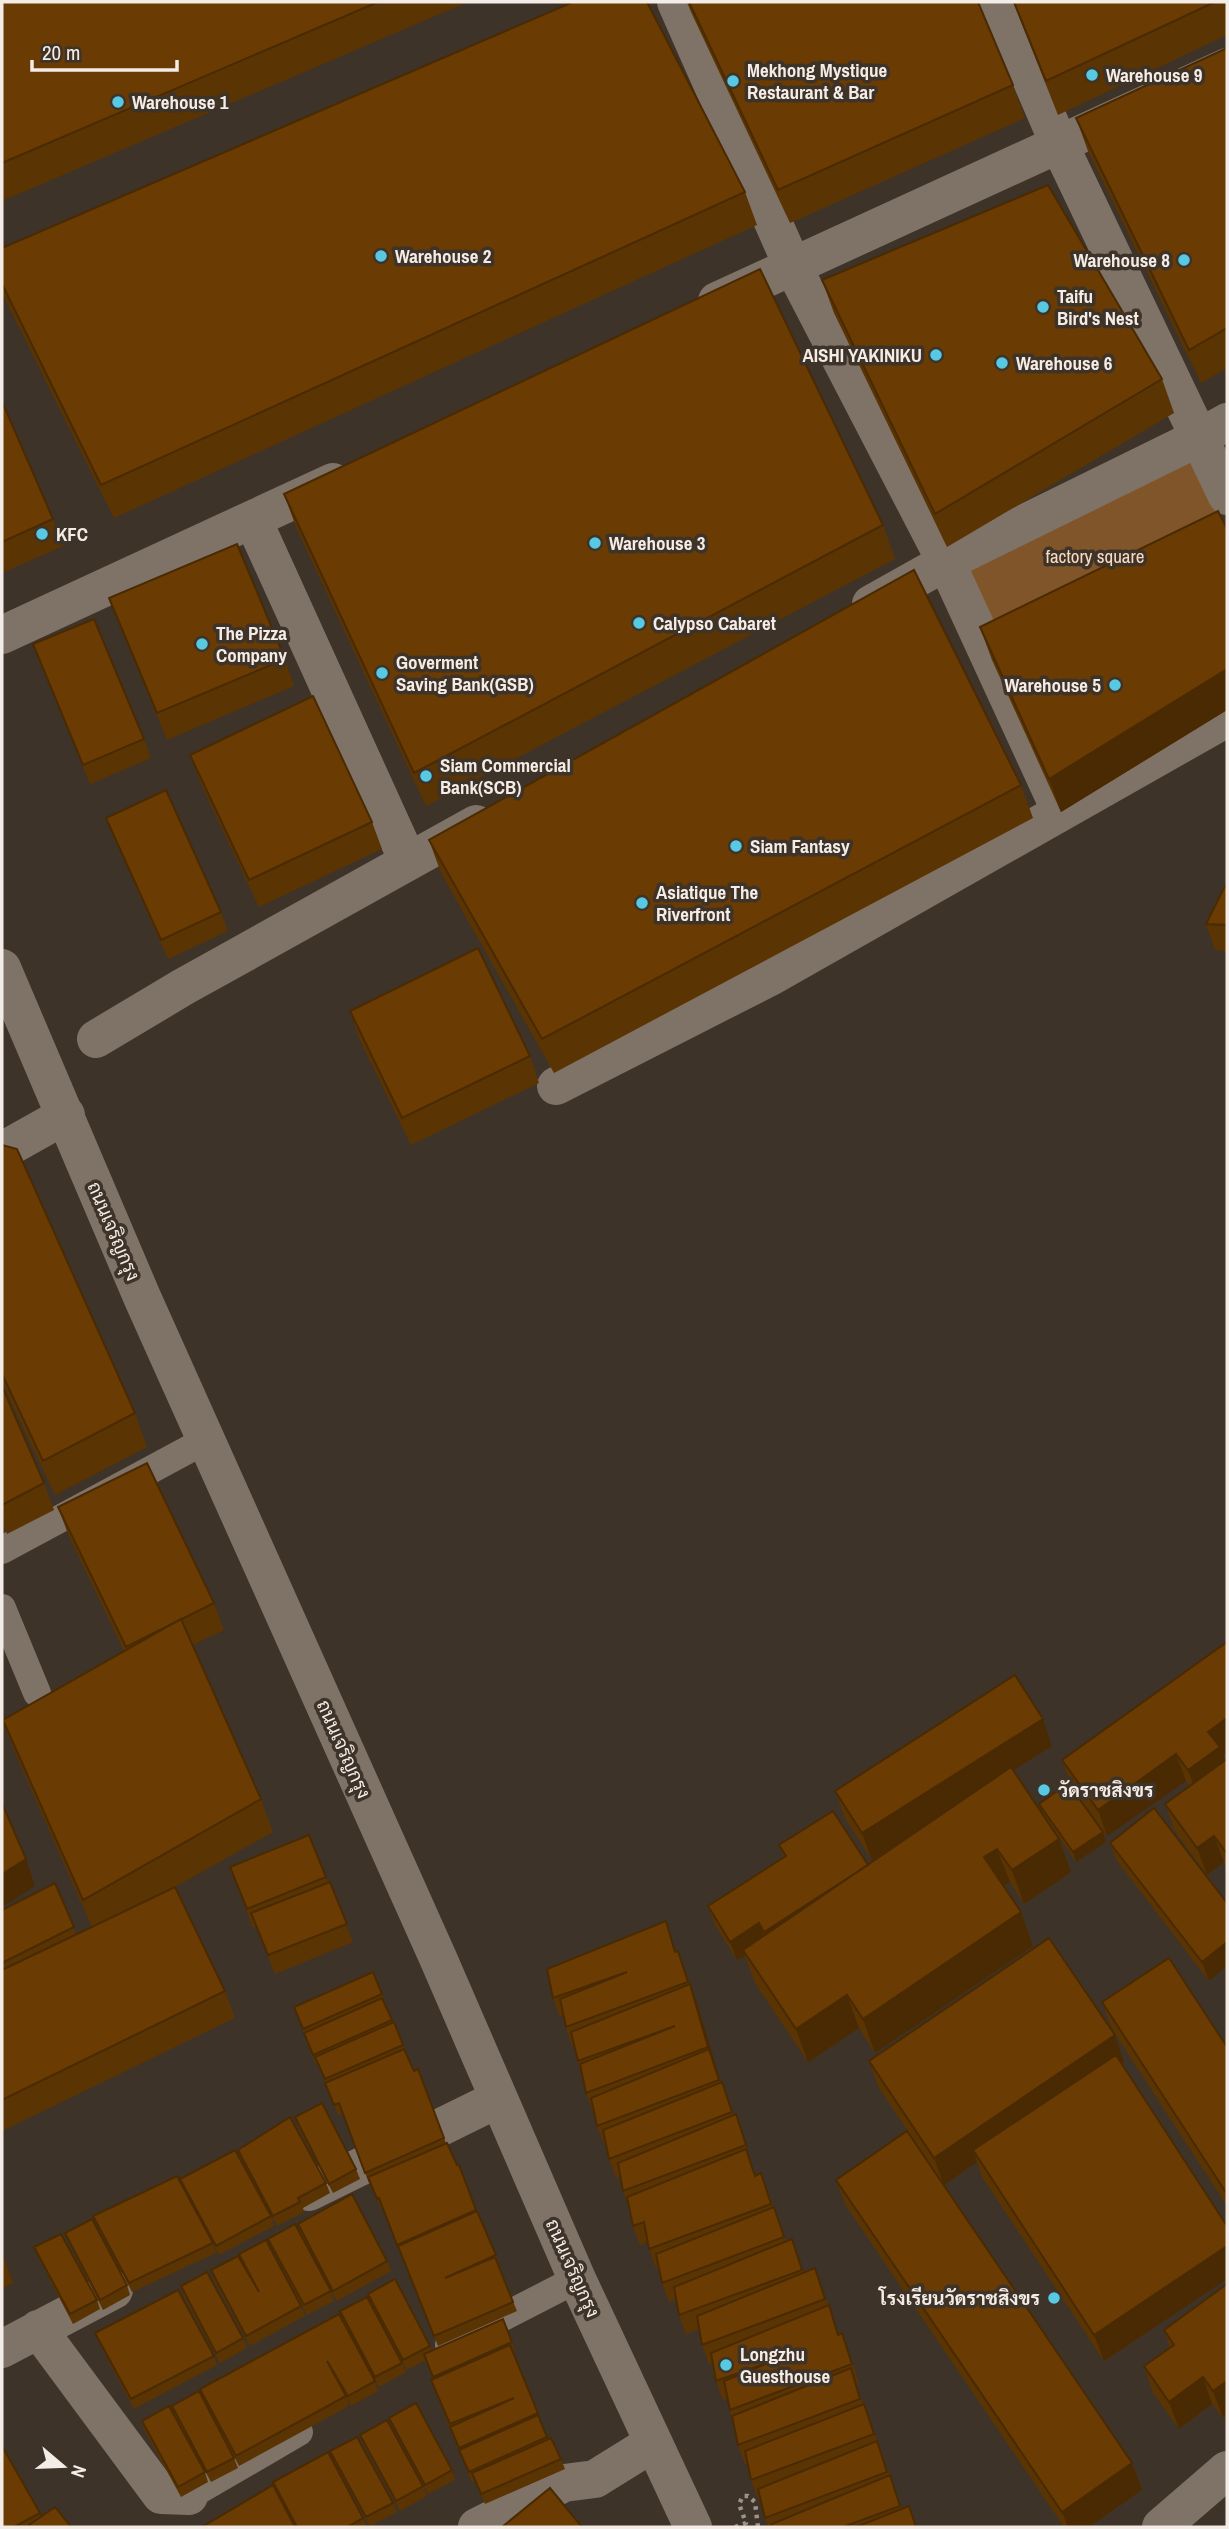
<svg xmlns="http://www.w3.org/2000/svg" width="1229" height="2529" font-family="'Archivo Narrow',Sarabun,sans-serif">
<rect width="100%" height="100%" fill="#3e3329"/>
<path fill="#81552a" d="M1192 450 1227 529 992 660 951 574Z"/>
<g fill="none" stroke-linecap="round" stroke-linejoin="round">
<path stroke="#9b928a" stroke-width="4.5" stroke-dasharray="3.5 5" stroke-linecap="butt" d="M735 2527 746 2523 739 2504 743 2496H748L755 2502 758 2527"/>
<path stroke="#7f7267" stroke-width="28" d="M2 1550 206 1440
M2 1608 37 1693
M449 2345 577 2279
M189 2496 299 2432"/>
<path stroke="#7f7267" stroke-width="38" d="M676 2 792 265 946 562 1061 812
M998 2 1059 144 1227 496
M717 301 1227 67
M253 520 408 861
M871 604 946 562 1200 437 1227 422
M2 635 333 482
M96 1039 183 987 476 824
M556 1086 772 976 1227 718"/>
<path stroke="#7f7267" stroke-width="38" d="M2 1151 66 1115
M309 2192 498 2099
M38 2329 161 2495 189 2496
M2 2349 114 2290
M477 2527 564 2483 595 2479 653 2443
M1161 2527 1227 2470"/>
<path stroke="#7f7267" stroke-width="38" d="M2 968 142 1297 438 1958 577 2279 693 2527"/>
</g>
<path fill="#5b3403" d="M2 2H468L2 201Z
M687 2H978L1013 85 1025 118 790 223 691 12Z
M1013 2H1227V35L1058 115Z
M1227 48V368L1201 383 1088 151 1076 118Z
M745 192 757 225 114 518 2 293V248Z
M822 280 1162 379 1174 413 947 547 834 313Z
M2 407 53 519 63 546 2 573Z
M284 494 883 525 895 559 426 806 296 527Z
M1227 529V710L1061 812 992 660 980 627Z
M109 598 285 659 294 686 167 740 119 625Z
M33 644 144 739 151 758 90 784Z
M190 755 372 822 382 849 259 907 200 782Z
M1021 785 1033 818 554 1073 441 873 429 840Z
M106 818 221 912 228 931 168 959 113 836Z
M1227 882V951L1215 950 1206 924Z
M350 1011 530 1056 539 1083 411 1145 359 1038Z
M2 1145 135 1413 147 1447 55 1495 2 1382Z
M2 1386 44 1483 54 1510 7 1534 2 1521Z
M58 1507 214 1603 224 1630 193 1645 261 1799 273 1832 175 1887 225 1991 235 2018 2 2131V1910L55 1883 76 1934 92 1927 15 1753 3 1720 124 1651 68 1534Z
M1227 1642V1752L1223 1755 1225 1761 1227 1759V1873L1224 1862 1207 1875 1175 1831 1165 1804 1190 1786 1186 1781 1107 1836 1072 1787 1062 1760Z
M1052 1746 1013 1770 1059 1839 1071 1872 1024 1904 1010 1882 1004 1886 1021 1912 1033 1946 875 2053 859 2028 808 2062 755 1983 745 1956 737 1960 715 1925 708 1906 784 1858 779 1845 868 1865 913 1834 872 1860 845 1818 835 1791Z
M1039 1804 1103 1832 1106 1842 1076 1862 1043 1813Z
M309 1835 328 1883 330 1882 353 1942 275 1974 256 1927 253 1928 230 1867Z
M1110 1843 1227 1903V1966L1209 1981 1117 1861Z
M666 1921 676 1952 678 1951 697 2003 721 2083 733 2115 743 2133 755 2176 768 2192 786 2241 799 2258 804 2273 822 2287 839 2335 842 2333 849 2352 859 2383 856 2384 863 2404 871 2423 902 2509 909 2506 917 2527H768L765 2518 760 2498 758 2499 751 2480 748 2463 745 2464 738 2445 727 2398 723 2400 716 2381 713 2362 709 2364 702 2345 699 2329 686 2334 679 2315 676 2299 669 2302 662 2283 659 2267 656 2268 647 2242 640 2245 633 2226 629 2207 623 2191 620 2176 616 2178 609 2159 606 2144H604L597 2126 594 2111 593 2112 586 2093 574 2045 572 2046 566 2027 563 2015 560 2017 553 1998Z
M382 1994 393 2023 403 2045 406 2055 414 2071 418 2069 446 2143 457 2165H459L477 2212 496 2255 500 2265H498L517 2311 438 2346 383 2208 381 2209 370 2182 369 2183 342 2113 338 2115 318 2064 316 2065 294 2007Z
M1102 2002 1227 2047V2206L1112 2029Z
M1115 2035 1124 2062 1122 2064 1227 2226V2279L1104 2361 982 2177 977 2162 944 2185 879 2088 869 2061Z
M295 2117 356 2169 360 2179 333 2193 298 2127Z
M238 2150 326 2183 330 2193 303 2208 304 2212 277 2226 241 2159Z
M180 2179 271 2216 274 2226 219 2255 184 2189Z
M836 2180 1132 2463 1142 2490 1089 2527H1064L846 2206Z
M93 2216 213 2243 216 2253 132 2292 97 2225Z
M298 2224 387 2261 391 2271 337 2301 301 2234Z
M65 2233 127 2285 130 2295 103 2310 69 2243Z
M268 2239 331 2291 334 2301 307 2315 272 2248Z
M34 2247 97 2300 100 2309 73 2324 38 2257Z
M2 2253 13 2283 2 2289Z
M239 2254 301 2306 305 2316 250 2346 214 2280 211 2270 242 2263Z
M1227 2284V2415L1223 2418 1212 2404 1179 2429 1153 2393 1144 2366 1170 2348 1164 2330Z
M181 2286 243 2338 247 2348 220 2363 184 2296Z
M368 2294 430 2346 432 2351 503 2319 515 2351 513 2353 548 2439 561 2459 565 2469 485 2504 475 2481 472 2482 453 2437 435 2390 433 2379 426 2360 407 2370 371 2303Z
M340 2311 402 2363 406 2372 379 2387 343 2321Z
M95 2333 214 2356 217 2365 134 2409 99 2343Z
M375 2381 378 2391 351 2406 346 2397 349 2406 239 2466 204 2399 200 2389Z
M172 2406 234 2458 238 2468 211 2482 175 2415Z
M389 2418 452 2470 455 2480 428 2494 393 2427Z
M142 2421 205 2472 208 2482 181 2497 145 2431Z
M360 2435 423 2486 427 2496 400 2511 364 2445Z
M330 2451 393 2503 397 2512 370 2527 334 2461Z
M273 2482 363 2518 367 2527H296L277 2492Z
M40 2513 41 2517 71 2527H2Z"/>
<path fill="#4a2a02" d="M1227 669V710L1061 812 1049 779Z
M1227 1718V1752L1223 1755 1227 1768 1198 1797 1188 1770 1208 1732Z
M1043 1719 1052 1746 872 1860 862 1833Z
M1176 1754 1186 1781 1107 1836 1098 1810Z
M1103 1832 1106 1842 1076 1862 1073 1852Z
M1214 1836 1224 1862 1207 1875 1197 1848Z
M1059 1839 1071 1872 1024 1904 1012 1870Z
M997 1849 1010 1882 996 1891 984 1857Z
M26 1859 35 1886 2 1907V1874Z
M868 1866 771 1951 764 1932Z
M1021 1912 1033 1946 875 2053 863 2019Z
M759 1923 766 1942 743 1950 745 1956 737 1960 730 1942Z
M1227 1942V1966L1209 1981 1202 1962Z
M690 1984 697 2003 726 2099 708 2047Z
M847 1995 859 2028 808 2062 796 2029Z
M1115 2035 1124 2062 979 2161 973 2150 977 2162 944 2185 934 2158Z
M736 2114 743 2133 752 2164 746 2145Z
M1227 2246V2279L1104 2361 1094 2335Z
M1203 2377 1212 2404 1179 2429 1169 2402Z
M1227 2381V2415L1223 2418 1213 2391Z
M1132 2463 1142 2490 1089 2527H1068L1062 2512Z"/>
<path fill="#6a3c03" stroke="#4a2a02" stroke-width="2" d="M2 2H378L2 163Z
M573 2H647L745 192 101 485 2 284V248Z
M689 2H978L1013 85 778 190Z
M1014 2H1215L1046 81Z
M1227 48V328L1189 350 1076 118Z
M1048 185 1162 379 935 514 822 280Z
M760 269 883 525 414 773 284 494Z
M4 406 53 519 2 542V407Z
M1218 511 1227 529V669L1049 779 980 627Z
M237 544 285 659 157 713 109 598Z
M914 570 1021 785 542 1039 429 840Z
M94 619 144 739 83 765 33 644Z
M313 696 372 822 249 880 190 755Z
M166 790 221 912 161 940 106 818Z
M1227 882V925L1206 924Z
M478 948 530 1056 402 1118 350 1011Z
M2 1145 17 1149 135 1413 43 1461 2 1374Z
M2 1386 44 1483 2 1505Z
M147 1463 214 1603 126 1647 58 1507Z
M181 1619 261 1799 83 1900 3 1720Z
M1227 1642V1718L1208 1732 1220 1747 1188 1770 1176 1754 1098 1810 1062 1760Z
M1015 1675 1043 1719 862 1833 835 1791Z
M1227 1759V1854L1214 1836 1197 1848 1165 1804Z
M1011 1767 1059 1839 1012 1870 997 1849 984 1857 1021 1912 863 2019 847 1995 796 2029 743 1950Z
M1068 1783 1103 1832 1073 1852 1039 1804Z
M2 1803 26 1859 2 1874Z
M1154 1808 1227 1903V1942L1202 1962 1110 1843Z
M833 1811 868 1865 764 1932 759 1923 730 1942 708 1906 786 1856 779 1845Z
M309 1835 326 1877 247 1909 230 1867Z
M330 1882 347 1924 268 1955 251 1913Z
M55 1883 74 1927 2 1963V1910Z
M175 1887 225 1991 2 2100V1970Z
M666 1921 675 1952 678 1951 688 1982 566 2027 560 1999 627 1972 553 1998 547 1969Z
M1049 1938 1115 2035 934 2158 869 2061Z
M1169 1958 1227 2047V2194L1102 2002Z
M373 1972 382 1994 303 2029 294 2007Z
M690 1984 708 2047 586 2093 580 2064 675 2026 578 2061 571 2032Z
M382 1998 392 2020 313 2055 304 2033Z
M394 2022 403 2045 325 2079 315 2057Z
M404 2049 414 2071 418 2069 444 2138 365 2173 339 2103 334 2105 325 2083Z
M709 2049 719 2080 597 2126 591 2098Z
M1116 2055 1227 2226V2246L1094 2335 973 2150Z
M722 2082 732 2112 609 2159 603 2130Z
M322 2103 356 2169 329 2184 295 2117Z
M736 2114 746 2145 623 2191 618 2163Z
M290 2117 326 2183 298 2198 300 2202 273 2216 238 2150Z
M907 2131 1132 2463 1062 2512 836 2180Z
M447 2143 457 2165H459L476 2210 397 2245 379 2198 377 2199 368 2177Z
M746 2149 755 2176 761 2173 771 2204 649 2249 644 2222 633 2226 627 2197Z
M235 2150 271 2216 216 2246 180 2179Z
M177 2176 213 2243 129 2283 93 2216Z
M352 2194 387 2261 333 2291 298 2224Z
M774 2207 784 2237 662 2283 656 2254Z
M477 2211 496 2255 445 2278 495 2257 513 2302 434 2336 398 2246Z
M92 2219 127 2285 100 2300 65 2233Z
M295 2224 331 2291 304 2305 268 2239Z
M61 2234 97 2300 70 2314 34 2247Z
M792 2239 802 2270 679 2315 674 2287Z
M266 2240 301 2306 246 2336 211 2270 238 2256 259 2292 239 2254Z
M815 2268 825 2299 702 2345 697 2316Z
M207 2272 243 2338 216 2353 181 2286Z
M395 2279 430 2346 403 2360 368 2294Z
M1227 2284V2381L1213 2391 1203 2377 1169 2402 1144 2366 1174 2345 1164 2330Z
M178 2290 214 2356 131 2399 95 2333Z
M367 2297 402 2363 375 2377 340 2311Z
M829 2305 838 2335 842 2333 852 2364 730 2410 724 2381 778 2359 716 2381 711 2353Z
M339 2314 375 2381 348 2396 327 2361 346 2396 236 2456 200 2389Z
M503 2319 512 2342 433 2377 424 2354Z
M510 2345 538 2413 459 2448 450 2427 514 2398 450 2424 431 2380Z
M851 2368 860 2399 738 2445 732 2416Z
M199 2391 234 2458 207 2472 172 2406Z
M416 2403 452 2470 425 2485 389 2418Z
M864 2404 874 2434 751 2480 745 2451Z
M169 2406 205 2472 178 2487 142 2421Z
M538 2415 547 2437 469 2472 459 2450Z
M387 2420 423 2486 396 2501 360 2435Z
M357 2437 393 2503 366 2517 330 2451Z
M551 2438 561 2459 481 2494 472 2473Z
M877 2441 887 2472 765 2518 758 2489Z
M2 2446 40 2513 14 2527H2Z
M328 2452 363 2518 347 2527H297L273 2482Z
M890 2475 900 2506 843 2527H772V2524Z
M273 2485 295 2527H202Z
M550 2488 582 2527H502Z
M909 2506 916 2527H856Z
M55 2507 71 2527H31L29 2525Z"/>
<g fill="#58c9e3" stroke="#3e3329" stroke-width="2.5">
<circle cx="1092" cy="75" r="7"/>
<circle cx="733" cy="81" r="7"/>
<circle cx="118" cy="102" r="7"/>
<circle cx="381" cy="256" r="7"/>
<circle cx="1184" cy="260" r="7"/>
<circle cx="1043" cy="307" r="7"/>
<circle cx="936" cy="355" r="7"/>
<circle cx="1002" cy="363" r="7"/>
<circle cx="42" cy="534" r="7"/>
<circle cx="595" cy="543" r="7"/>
<circle cx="639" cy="623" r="7"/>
<circle cx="202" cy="644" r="7"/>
<circle cx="382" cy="673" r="7"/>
<circle cx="1115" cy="685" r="7"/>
<circle cx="426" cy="776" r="7"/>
<circle cx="736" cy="846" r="7"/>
<circle cx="642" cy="903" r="7"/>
<circle cx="1044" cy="1790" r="7"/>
<circle cx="1054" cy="2298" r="7"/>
<circle cx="726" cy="2365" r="7"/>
</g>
<g text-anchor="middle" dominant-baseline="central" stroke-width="7" stroke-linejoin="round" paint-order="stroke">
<g font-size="19" font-weight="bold" fill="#f4ece6" stroke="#3e3329" text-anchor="start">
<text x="747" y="70">Mekhong Mystique<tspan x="747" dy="22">Restaurant &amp; Bar</tspan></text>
<text x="1106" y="75">Warehouse 9</text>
<text x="132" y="102">Warehouse 1</text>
<text x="395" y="256">Warehouse 2</text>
<text x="1170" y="260" text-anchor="end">Warehouse 8</text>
<text x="1057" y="296">Taifu<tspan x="1057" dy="22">Bird's Nest</tspan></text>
<text x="922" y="355" text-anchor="end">AISHI YAKINIKU</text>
<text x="1016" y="363">Warehouse 6</text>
<text x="56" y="534">KFC</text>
<text x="609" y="543">Warehouse 3</text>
<text x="653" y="623">Calypso Cabaret</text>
<text x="216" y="633">The Pizza<tspan x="216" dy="22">Company</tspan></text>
<text x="396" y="662">Goverment<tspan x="396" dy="22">Saving Bank(GSB)</tspan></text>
<text x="1101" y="685" text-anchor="end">Warehouse 5</text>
<text x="440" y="765">Siam Commercial<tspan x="440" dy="22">Bank(SCB)</tspan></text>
<text x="750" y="846">Siam Fantasy</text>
<text x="656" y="892">Asiatique The<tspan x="656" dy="22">Riverfront</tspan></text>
<text x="1058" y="1790">วัดราชสิงขร</text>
<text x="1040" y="2298" text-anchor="end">โรงเรียนวัดราชสิงขร</text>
<text x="740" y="2354">Longzhu<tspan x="740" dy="22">Guesthouse</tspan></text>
</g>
<g font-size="19" fill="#f8dac0" stroke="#3e3329">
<text x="1095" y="556">factory square</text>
</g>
<g font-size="19" fill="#f4ece6" stroke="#3e3329">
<text transform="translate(114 1231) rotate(67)">ถนนเจริญกรุง</text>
<text transform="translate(344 1749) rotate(66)">ถนนเจริญกรุง</text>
<text transform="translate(573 2268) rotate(66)">ถนนเจริญกรุง</text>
</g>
</g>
<rect width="1229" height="2529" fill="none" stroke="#f4ece6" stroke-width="7"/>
<g transform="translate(63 2466) rotate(109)" stroke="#3e3329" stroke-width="5" paint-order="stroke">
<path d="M0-5L12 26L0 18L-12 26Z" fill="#f4ece6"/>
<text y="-10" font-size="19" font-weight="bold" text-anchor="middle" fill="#f4ece6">N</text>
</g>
<path d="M32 60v10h145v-10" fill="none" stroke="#f4ece6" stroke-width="3.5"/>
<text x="42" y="60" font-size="21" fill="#f4ece6" stroke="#3e3329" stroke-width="5" paint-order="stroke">20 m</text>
</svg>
